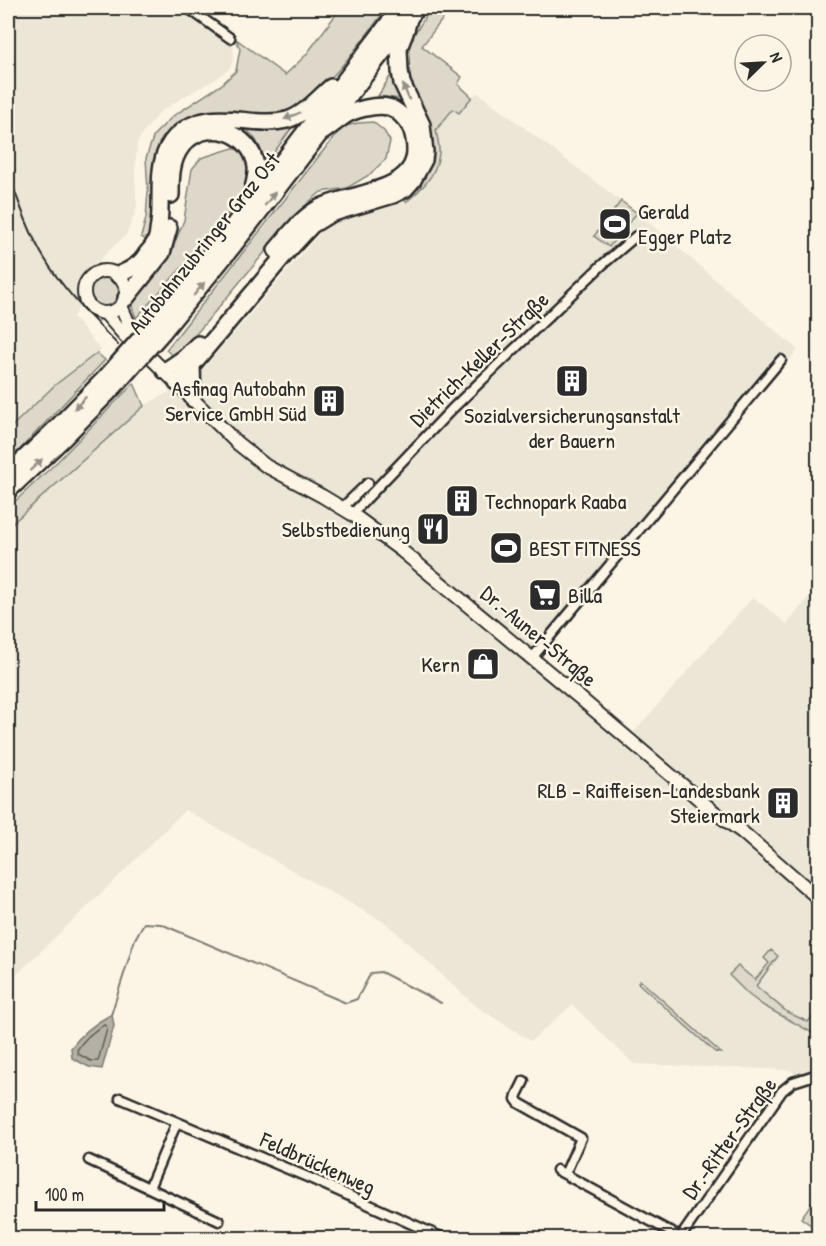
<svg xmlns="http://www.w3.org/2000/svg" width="826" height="1246" font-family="'Patrick Hand',sans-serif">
<rect width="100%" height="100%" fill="#fcf5e5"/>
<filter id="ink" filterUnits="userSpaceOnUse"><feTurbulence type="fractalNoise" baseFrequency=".0167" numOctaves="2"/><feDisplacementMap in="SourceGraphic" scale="12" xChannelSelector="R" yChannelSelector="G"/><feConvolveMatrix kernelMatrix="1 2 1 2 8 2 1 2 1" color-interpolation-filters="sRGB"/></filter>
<g filter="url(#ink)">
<path fill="#ece6d7" d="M8 8H184L229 40 234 50 233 61 229 69 216 79 185 96 161 111 146 129 137 143 135 174 137 208 126 235 88 271 81 282 78 294 80 305 73 317 101 350 55 385 8 430Z
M477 92 647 221 798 350 695 468 617 562 543 656 634 732 753 597 787 624 818 585V1090L790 1070 634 1064 572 1005 531 1041 477 1007 387 924 185 810 116 879 13 978 8 972V527L144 406 198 375 322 230 339 220 406 202 423 189 439 153 436 130 454 109 459 113Z"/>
<path fill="#ded8ca" stroke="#84827a" stroke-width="1.5" d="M357 8H387C364 37 327 93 293 108 280 114 262 115 248 114 235 113 220 109 207 112 191 115 180 125 168 135L155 222 148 241 141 237 146 218 148 191 146 158 154 135 173 116 221 85 236 71 240 49 236 39 285 75 306 55 339 10 353 13Z
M431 8H451L422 46 462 77 458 84 472 97 459 113 453 109 436 130C437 137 440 147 439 154 436 176 421 190 406 202L402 197 416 99 408 74 407 54 413 36Z
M391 75 400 99 378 96Z
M296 122 267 162C262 156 262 150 258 144 255 137 250 133 245 128 264 130 277 128 296 122Z
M373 122 384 131 390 141 386 159 369 175 347 188 321 192 309 202 291 221 181 352 172 355 166 350 342 127 358 123Z
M233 148 245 153 248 166V183L235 205 196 252 136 318 132 307 136 295 176 240 184 220 192 169 201 158Z
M621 201 637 213 609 247 594 236Z
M91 292a15 15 0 1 1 30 0a15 15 0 1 1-30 0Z
M97 353 105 360 8 462V430L55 385Z
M134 383 144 406 8 527V508L58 461Z
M771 950 778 956 756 986 787 1012 808 1022 818 1009V1036L764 1006 749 995 729 975 738 966 755 980 769 963 764 958Z
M640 980 721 1053 715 1052 638 983Z
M818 1194V1230L801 1218Z"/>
<path fill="#b4b0a5" stroke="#7d7b74" stroke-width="1.5" d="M112 1014 114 1026 102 1069 89 1067 72 1058 71 1048C82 1033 95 1023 112 1014Z"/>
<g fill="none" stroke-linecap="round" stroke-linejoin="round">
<path stroke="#62605c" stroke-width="1.5" d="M104 1025 106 1026 107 1029 98 1061H91L78 1054 77 1050C84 1039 93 1031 104 1025Z"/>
<path stroke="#7d7b74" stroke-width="2" d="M111 1015 135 939 144 923 161 924 346 1003 357 999 371 973 381 972 441 1003"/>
<g stroke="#2b2b2b" stroke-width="13">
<path id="minor" d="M188 8 230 38
M342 508 368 483
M352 514 452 409 602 265 636 236
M532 658 781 360
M524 1081 517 1095 516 1099 519 1103 581 1138 565 1174
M120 1098 312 1179 443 1238
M89 1160 219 1221
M557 1170 678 1236 680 1238
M149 1188 177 1122
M680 1238 782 1091 793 1082 818 1074"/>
</g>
<g stroke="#2b2b2b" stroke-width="16">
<path id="secondary" d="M84 292a21 21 0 1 1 42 0a21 21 0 1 1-42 0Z
M121 306 132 331
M105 313 126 337
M153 360 237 443 266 466 322 496 352 514 402 551 580 698 713 811 742 832 818 898"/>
</g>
<g stroke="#2b2b2b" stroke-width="20">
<path id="motorway" d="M171 195C171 178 171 160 182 146 205 117 252 131 256 167 257 178 252 189 251 199
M276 250C289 235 301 218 319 208 346 193 415 193 415 151 415 143 414 136 411 128 407 120 397 109 388 107 376 104 353 110 343 117 336 122 329 128 321 133
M118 275C124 272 130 270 135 266 140 263 144 258 147 253 150 250 153 246 155 242 158 237 158 230 159 224 163 195 153 159 176 136 209 104 250 129 287 120 304 115 318 98 331 87
M126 298 162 253 169 228
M154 323 225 236 400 8
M163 332 234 245 417 8
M192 365 193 399
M165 371 184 358 198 344
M177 383 287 252 312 225 330 214 393 195 405 189 413 180 424 160 425 152 422 125 402 83 400 71 399 48 405 33 410 16
M8 474 54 430 106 377
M8 491 64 438 115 386"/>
</g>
<use href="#minor" stroke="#fcf5e5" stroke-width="8"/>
<use href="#secondary" stroke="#fcf5e5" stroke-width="12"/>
<use href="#motorway" stroke="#fcf5e5" stroke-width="15"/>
<path stroke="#2b2b2b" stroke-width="2" d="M8 174C19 201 28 231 43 256 63 290 91 317 118 345"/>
<g stroke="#2b2b2b" stroke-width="20" stroke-linecap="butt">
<path id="motorway-bridge" d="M106 377 154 323
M115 386 163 332"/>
</g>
<use href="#motorway-bridge" stroke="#fcf5e5" stroke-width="15"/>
</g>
<defs><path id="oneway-solid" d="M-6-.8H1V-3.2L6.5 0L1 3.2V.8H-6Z" transform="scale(1.5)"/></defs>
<g fill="#949088">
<use href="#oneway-solid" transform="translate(406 92) rotate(-112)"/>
<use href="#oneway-solid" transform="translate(292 116) rotate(157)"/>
<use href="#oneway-solid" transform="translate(270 199) rotate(-52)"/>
<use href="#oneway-solid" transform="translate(199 289) rotate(-51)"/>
<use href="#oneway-solid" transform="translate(80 403) rotate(134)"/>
<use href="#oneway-solid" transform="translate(36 465) rotate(-43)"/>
</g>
</g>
<defs>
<g id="stadium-square" transform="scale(1.725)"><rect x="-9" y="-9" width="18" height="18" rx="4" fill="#2b2b2b" stroke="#fcf5e5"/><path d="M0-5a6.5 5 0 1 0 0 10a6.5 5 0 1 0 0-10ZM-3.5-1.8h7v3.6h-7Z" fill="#fff"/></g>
<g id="building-square" transform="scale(1.725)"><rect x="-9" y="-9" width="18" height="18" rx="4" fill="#2b2b2b" stroke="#fcf5e5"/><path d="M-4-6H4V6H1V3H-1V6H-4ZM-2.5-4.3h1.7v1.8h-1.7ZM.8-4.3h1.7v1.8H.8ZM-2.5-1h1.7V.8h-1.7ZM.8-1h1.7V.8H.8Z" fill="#fff"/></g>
<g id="restaurant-square" transform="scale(1.725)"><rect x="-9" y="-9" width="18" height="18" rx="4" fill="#2b2b2b" stroke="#fcf5e5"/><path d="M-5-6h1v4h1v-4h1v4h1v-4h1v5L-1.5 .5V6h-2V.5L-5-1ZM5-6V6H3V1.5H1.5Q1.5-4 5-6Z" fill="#fff"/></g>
<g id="supermarket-square" transform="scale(1.725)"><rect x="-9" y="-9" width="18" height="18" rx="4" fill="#2b2b2b" stroke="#fcf5e5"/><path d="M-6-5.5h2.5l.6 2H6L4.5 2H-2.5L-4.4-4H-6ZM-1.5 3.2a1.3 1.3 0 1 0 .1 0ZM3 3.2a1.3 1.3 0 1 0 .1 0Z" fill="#fff"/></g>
<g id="shop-square" transform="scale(1.725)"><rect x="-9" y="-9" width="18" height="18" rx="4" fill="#2b2b2b" stroke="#fcf5e5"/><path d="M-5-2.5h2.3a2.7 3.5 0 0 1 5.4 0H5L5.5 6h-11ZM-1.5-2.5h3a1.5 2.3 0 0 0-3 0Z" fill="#fff"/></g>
</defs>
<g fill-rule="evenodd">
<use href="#stadium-square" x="615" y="224"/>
<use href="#building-square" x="572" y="381"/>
<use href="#building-square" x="329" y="401"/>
<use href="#building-square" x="462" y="501"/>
<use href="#restaurant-square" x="433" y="529"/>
<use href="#stadium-square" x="506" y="548"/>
<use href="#supermarket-square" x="545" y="595"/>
<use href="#shop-square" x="483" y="664"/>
<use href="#building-square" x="783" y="803"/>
</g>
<g text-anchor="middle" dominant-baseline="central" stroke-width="5" stroke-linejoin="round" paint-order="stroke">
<g font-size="22" fill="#2b2b2b" stroke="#fcf5e5" text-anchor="start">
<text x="638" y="211">Gerald<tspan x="638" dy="25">Egger Platz</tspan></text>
<text x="306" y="388" text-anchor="end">Asfinag Autobahn<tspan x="306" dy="25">Service GmbH Süd</tspan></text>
<text x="572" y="415" text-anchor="middle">Sozialversicherungsanstalt<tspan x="572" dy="25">der Bauern</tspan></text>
<text x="485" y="501">Technopark Raaba</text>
<text x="410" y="529" text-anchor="end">Selbstbedienung</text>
<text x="529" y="548">BEST FITNESS</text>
<text x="568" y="595">Billa</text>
<text x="460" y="664" text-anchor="end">Kern</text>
<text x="760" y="790" text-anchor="end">RLB - Raiffeisen-Landesbank<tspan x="760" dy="25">Steiermark</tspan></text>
</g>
<g font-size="22" fill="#2b2b2b" stroke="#fcf5e5">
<text transform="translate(204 243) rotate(-51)">Autobahnzubringer Graz Ost</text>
<text transform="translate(479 359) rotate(-44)">Dietrich-Keller-Straße</text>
<text transform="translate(539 636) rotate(40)">Dr.-Auner-Straße</text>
<text transform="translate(729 1138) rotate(-54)">Dr.-Ritter-Straße</text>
<text transform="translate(318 1163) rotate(24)">Feldbrückenweg</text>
</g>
</g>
<rect width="826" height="1246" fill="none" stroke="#fcf5e5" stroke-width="30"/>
<rect x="15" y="15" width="796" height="1216" fill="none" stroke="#2b2b2b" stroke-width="2" filter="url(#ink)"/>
<g transform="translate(763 63) rotate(66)"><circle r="28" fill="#fcf5e5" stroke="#a8a49b" stroke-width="1.5"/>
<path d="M0-4.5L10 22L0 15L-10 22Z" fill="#2b2b2b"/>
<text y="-9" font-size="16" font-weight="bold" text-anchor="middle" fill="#2b2b2b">N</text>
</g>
<path d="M36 1201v9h128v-9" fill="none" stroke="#2b2b2b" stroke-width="3"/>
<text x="45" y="1201" font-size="18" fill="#2b2b2b" stroke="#fcf5e5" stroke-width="4.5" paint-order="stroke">100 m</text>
</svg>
